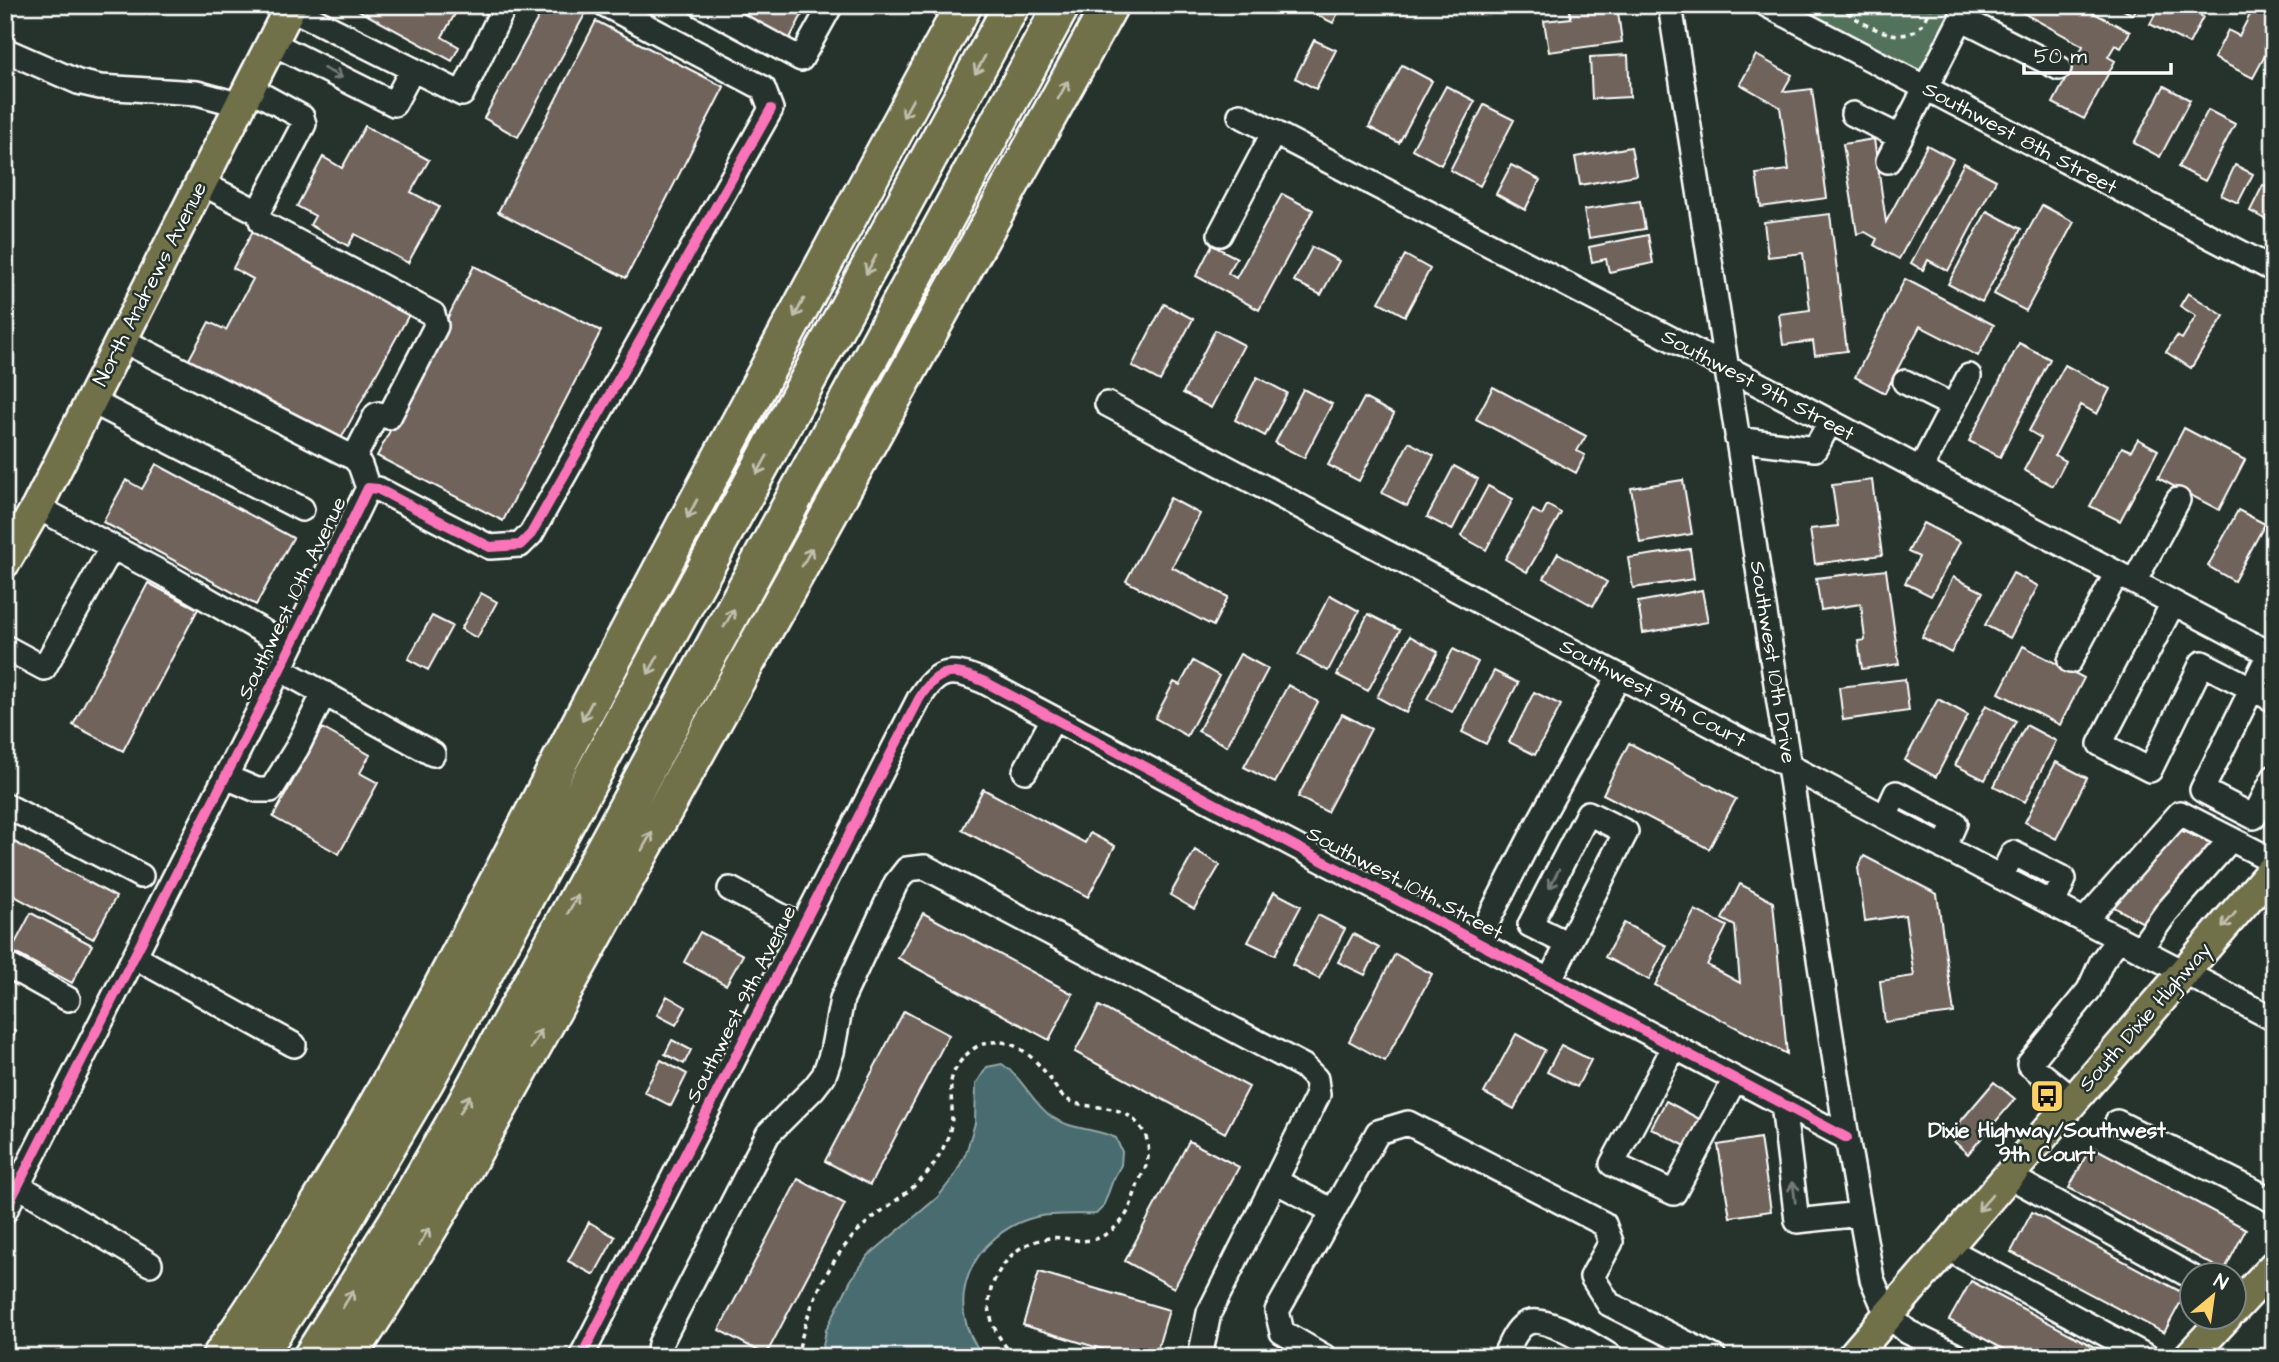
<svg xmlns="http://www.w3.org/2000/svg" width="2279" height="1362" font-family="'Architects Daughter',sans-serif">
<rect width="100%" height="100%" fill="#26332d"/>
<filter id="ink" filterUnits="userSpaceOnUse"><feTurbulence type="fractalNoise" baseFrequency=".0143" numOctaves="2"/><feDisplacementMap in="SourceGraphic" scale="14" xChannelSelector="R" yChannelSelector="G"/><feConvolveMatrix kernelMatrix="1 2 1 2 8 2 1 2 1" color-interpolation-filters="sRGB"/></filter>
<g filter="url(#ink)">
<path fill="#52725c" stroke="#a8b8ae" stroke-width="2" d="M1789 5H1955L1920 73Z"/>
<path fill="#496c6f" stroke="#92a7a9" stroke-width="2" d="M1002 1064C1024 1079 1032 1103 1052 1117 1071 1130 1096 1128 1116 1138L1122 1152 1121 1165 1113 1180 1103 1207 1096 1214C1076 1215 1054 1213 1036 1217 973 1232 938 1305 985 1357H821L826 1330 851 1280 868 1256 938 1197 955 1175 966 1153 975 1123 976 1084 987 1067Z"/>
<path fill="#70645b" stroke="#fff" stroke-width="2" d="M360 5H460L442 37 459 47 452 61 358 10Z
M545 5H590L518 137 484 118Z
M717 5H807L788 42Z
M1314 5H1342L1333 23 1311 12Z
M1569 5H1617L1622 42 1549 52 1544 21 1571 18Z
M2009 5H2079L2130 32 2121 48 2115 45 2108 57 2115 61 2084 119 2053 103 2083 46Z
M2114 5H2139L2133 15Z
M2160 5H2198L2194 12 2203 17 2189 44 2150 24Z
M2255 5H2274V39L2253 78 2214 58 2228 30 2239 36Z
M596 21 724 87 626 278 498 212Z
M1314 40 1336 50 1316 89 1295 78Z
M1628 55 1630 97 1592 99 1590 57Z
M1756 55 1792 75 1783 91 1786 92 1812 89 1827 198 1761 207 1756 174 1789 170 1780 107 1740 84Z
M1402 65 1432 81 1399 143 1369 127Z
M1446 86 1475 101 1441 165 1412 149Z
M2164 86 2190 100 2160 157 2134 143Z
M1484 105 1514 120 1480 186 1450 170Z
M2208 110 2235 124 2205 181 2178 167Z
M365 126 429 160 411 192 439 207 408 263 355 234 348 246 310 225 315 216 297 206 323 157 342 168Z
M1874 139 1886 222 1927 145 1953 159 1899 259 1874 245 1877 239 1865 232 1857 234 1843 144Z
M1631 147 1636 175 1580 185 1575 157Z
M1964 163 1996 180 1948 271 1928 260 1923 270 1911 263Z
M1511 165 1540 180 1525 210 1496 194Z
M2235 165 2253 174 2238 203 2221 195Z
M2263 185 2274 190V215L2270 222 2250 211Z
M1282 194 1313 210 1259 310 1196 276 1212 245 1237 258 1228 273 1236 278Z
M1640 201 1645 229 1589 238 1584 210Z
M2042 205 2074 222 2026 311 1994 294Z
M1987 211 2021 229 1982 302 1948 284Z
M1830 214 1847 351 1815 355 1813 341 1783 345 1779 314 1810 310 1803 253 1768 257 1764 222Z
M255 227 411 311 339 442 188 361 209 322 226 330 253 279 233 268Z
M1648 235 1653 263 1609 272 1606 259 1592 262 1589 247Z
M1312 247 1339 261 1321 295 1294 281Z
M1405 255 1430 269 1405 316 1379 302Z
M474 266 601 331 503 521 377 456Z
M1905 279 1994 325 1978 356 1920 326 1885 393 1855 377Z
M2188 293 2224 316 2191 368 2166 352 2177 336 2182 339 2196 316 2180 306Z
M1164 304 1193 319 1160 381 1132 366Z
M1215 330 1244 345 1211 408 1183 393Z
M2019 343 2050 359 2000 457 1969 441Z
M2065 365 2110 389 2097 414 2081 405 2055 455 2066 461 2053 486 2024 470 2041 438 2029 431Z
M1257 377 1287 393 1265 436 1235 420Z
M1493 387 1586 436 1577 451 1585 455 1576 473 1476 419Z
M1303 389 1332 404 1304 458 1275 443Z
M1364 398 1394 414 1359 481 1328 465Z
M2184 428 2245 460 2219 510 2158 478Z
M2138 439 2158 450 2120 521 2090 506 2122 447 2131 451Z
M1409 442 1434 456 1407 506 1382 493Z
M156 464 293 538 256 605 103 522 126 480 142 489Z
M1454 466 1478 479 1452 530 1427 517Z
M1683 480 1692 534 1640 543 1631 488Z
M1872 480 1882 555 1815 564 1810 529 1838 526 1832 485Z
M1488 486 1513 499 1486 550 1461 536Z
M1170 498 1200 514 1172 567 1228 597 1213 626 1126 581Z
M1547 505 1561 513 1527 572 1505 559 1533 510 1542 515Z
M2238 510 2265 524 2234 581 2208 566Z
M1923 523 1960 542 1931 596 1905 583 1919 557 1908 552Z
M1690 549 1694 579 1633 588 1628 558Z
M1558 553 1607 582 1593 606 1544 578Z
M1886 570 1899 664 1862 669 1858 641 1865 640 1861 604 1821 610 1816 578Z
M2013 573 2038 586 2010 638 1985 625Z
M1953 577 1983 592 1951 653 1922 637Z
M148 583 198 609 123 751 73 725Z
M1702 590 1708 622 1643 633 1638 602Z
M481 593 497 602 477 638 461 629Z
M1330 595 1359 611 1328 671 1298 655Z
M1368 614 1400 630 1368 691 1337 675Z
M432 616 452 626 428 670 408 659Z
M1410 636 1438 652 1406 713 1377 697Z
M2023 646 2084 678 2060 725 1999 693Z
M1453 649 1478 662 1452 712 1427 699Z
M1240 654 1268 669 1227 746 1198 731Z
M1193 661 1219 676 1187 736 1155 718 1174 682 1180 685Z
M1494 671 1518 683 1486 744 1462 732Z
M1905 679 1909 711 1843 720 1839 687Z
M1288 685 1318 702 1275 783 1244 767Z
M1534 692 1561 705 1535 755 1509 742Z
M1938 699 1968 715 1936 777 1905 760Z
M1986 705 2016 721 1985 780 1955 765Z
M1342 714 1371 729 1327 812 1298 797Z
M2026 725 2056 741 2025 802 1994 786Z
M322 728 370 755 360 773 378 783 339 854 273 817Z
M1629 743 1736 799 1709 849 1603 794Z
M2056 762 2087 778 2056 839 2025 822Z
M983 789 1085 843 1090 833 1115 846 1088 897 962 830Z
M2175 828 2216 845 2147 925 2110 905Z
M5 837 116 897 93 939 5 891Z
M1195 850 1220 865 1194 909 1170 895Z
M1864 856 1937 894 1954 1013 1885 1022 1880 981 1914 976 1905 915 1865 921 1858 868Z
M1740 884 1773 902 1787 1054 1655 985 1695 910 1727 926 1707 965 1740 983 1735 926 1722 919Z
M1274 892 1301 906 1275 955 1248 942Z
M31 913 92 945 72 983 11 951Z
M923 913 1073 994 1049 1040 898 958Z
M1318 915 1345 929 1319 979 1292 965Z
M1624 923 1667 946 1649 980 1605 957Z
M700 932 743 955 726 985 684 962Z
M1353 934 1379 948 1365 975 1338 962Z
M1395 954 1432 974 1385 1061 1349 1041Z
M667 996 686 1007 676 1025 657 1015Z
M1099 1006 1249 1087 1225 1133 1075 1052Z
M904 1011 949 1035 870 1185 825 1161Z
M5 1025 16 1031 5 1051Z
M1516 1034 1545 1050 1514 1109 1484 1093Z
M672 1040 691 1050 684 1064 665 1054Z
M1561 1045 1591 1060 1577 1087 1547 1072Z
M661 1060 687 1074 671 1106 644 1092Z
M1994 1082 2015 1099 1968 1154 1948 1136Z
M1666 1101 1703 1121 1689 1148 1651 1128Z
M1760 1138 1771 1211 1730 1217 1718 1145Z
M1189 1141 1239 1167 1174 1288 1125 1261Z
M2091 1146 2246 1229 2224 1271 2069 1188Z
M798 1179 845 1204 766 1355 719 1330Z
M2032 1212 2185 1294 2164 1333 2011 1252Z
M589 1222 615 1237 594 1275 568 1261Z
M1039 1272 1169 1310 1155 1357H1128L1023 1325Z
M1971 1281 2113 1357H2018L1949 1320Z"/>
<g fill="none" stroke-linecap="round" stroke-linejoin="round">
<g stroke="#fff" stroke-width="28">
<path id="minor" d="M701 5 801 59 831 5
M1670 5 1847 1138 1872 1279 1883 1305 1895 1321 1908 1332 1959 1357
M1767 5 2274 270
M290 8 462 94 505 5
M1961 18 2059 68
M272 43 394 104 412 70
M5 50 78 82 100 87 197 93 241 105
M1853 114 1900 137
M1240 115 1793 402 2274 656
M1888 161 1968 5
M201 183 258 212 304 124 302 117 249 88
M258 212 262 223 433 314 436 326 389 417 379 414 376 415 354 458 360 465 368 488
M1220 234 1274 132
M122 340 354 458
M1905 382 1953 406
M91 401 302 509
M1107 404 1885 817 2274 1019
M1737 439 1815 449 1830 422
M1920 470 1969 376
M37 507 169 577 290 647
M2134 582 2178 500
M2173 603 2100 744 2150 770 2202 663 2274 700
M5 647 44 668 112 547
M2269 654 2202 790 2254 817 2274 777
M2070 661 2117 573
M280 669 433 754
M1025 771 1053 719
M226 777 257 790H271L297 748 324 693
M5 805 141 876
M1885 817 1896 793 1955 823 1944 848
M2001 877 2013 853 2064 879 2053 904
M730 889 802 927
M2085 920 2180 813 2274 861
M1477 942 1535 829 1619 676
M2140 949 2166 913 2231 839
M135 957 294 1045
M5 964 68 999
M1549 981 1626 832 1588 813 1530 925 1568 944
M1674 1047 1612 1164 1674 1193 1735 1079
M2074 1100 2029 1064 2089 990 2102 961 2119 938
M1783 1104 1797 1221 1860 1214
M2117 1122 2274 1201
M2009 1176 2192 1277
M1275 1181 1333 1211
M19 1186 150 1264
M5 1211 280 669 368 488 378 489 490 547 520 545 531 534 771 109 763 88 606 5
M1946 1248 2148 1357
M581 1357 919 699C938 667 953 668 985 682L1847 1138
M658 1357 660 1344 768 1134 814 1088 824 1075 832 1052 842 999 896 883 907 869 925 867 1303 1066 1316 1079 1318 1095 1209 1313 1200 1357
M1325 1357 1282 1332 1277 1311 1378 1132 1408 1123 1604 1224 1611 1242 1592 1277 1609 1304 1714 1357
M1504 1357C1509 1346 1515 1330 1525 1324 1543 1312 1594 1347 1612 1357"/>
</g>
<g stroke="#fff" stroke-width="35">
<path id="major" d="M5 562 37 507 291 5
M2234 1309 2274 1266
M1852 1357 2274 868
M2189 1357 2227 1316"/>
</g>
<g stroke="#fff" stroke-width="40">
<path id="highway" d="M220 1357C357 1159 465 944 576 730 704 488 832 246 964 5
M257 1357 318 1265 426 1081 1012 5
M311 1357 395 1224 464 1106 1062 5
M348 1357C454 1199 541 1030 634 865 794 579 952 293 1110 5"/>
</g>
<path stroke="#fff" stroke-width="3.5" stroke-dasharray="5 5" stroke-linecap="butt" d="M1840 5C1853 20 1893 43 1913 32 1923 28 1927 14 1931 5
M797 1357C808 1304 831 1250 875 1216 897 1199 923 1184 937 1159 943 1149 949 1137 951 1125 954 1111 950 1097 951 1083 952 1069 966 1052 978 1046 1009 1032 1032 1055 1049 1077 1054 1084 1058 1093 1065 1098 1086 1113 1116 1099 1138 1124 1151 1139 1151 1156 1143 1173 1130 1198 1134 1217 1106 1234 1082 1249 1067 1233 1044 1239 1025 1243 1013 1251 1002 1267 979 1299 989 1330 1015 1357"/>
<use href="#minor" stroke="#26332d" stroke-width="23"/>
<use href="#major" stroke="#70704a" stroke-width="30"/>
<use href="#highway" stroke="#70704a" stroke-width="35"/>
<g stroke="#26332d" stroke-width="15">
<path id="cycleway" d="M5 1211 280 669 368 488 378 489 490 547 520 545 531 534 771 109
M581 1357 919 699C938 667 953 668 985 682L1847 1138"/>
</g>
<use href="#cycleway" stroke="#fb73b8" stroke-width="10"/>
</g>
<defs><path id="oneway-shaft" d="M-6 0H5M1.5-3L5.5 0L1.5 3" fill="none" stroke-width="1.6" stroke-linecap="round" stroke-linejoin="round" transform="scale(1.75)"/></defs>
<g stroke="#bfbfae">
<use href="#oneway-shaft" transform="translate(980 65) rotate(119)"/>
<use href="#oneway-shaft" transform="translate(1063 90) rotate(-61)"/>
<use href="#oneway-shaft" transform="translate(908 108) rotate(119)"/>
<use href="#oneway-shaft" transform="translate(871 265) rotate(119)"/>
<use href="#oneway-shaft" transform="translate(799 308) rotate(118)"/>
<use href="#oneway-shaft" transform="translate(762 465) rotate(119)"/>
<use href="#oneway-shaft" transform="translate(692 509) rotate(118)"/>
<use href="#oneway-shaft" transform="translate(807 557) rotate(-61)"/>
<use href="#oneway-shaft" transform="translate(729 618) rotate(-61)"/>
<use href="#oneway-shaft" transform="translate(653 665) rotate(119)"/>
<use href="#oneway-shaft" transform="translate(587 711) rotate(118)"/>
<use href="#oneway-shaft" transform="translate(647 841) rotate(-61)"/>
<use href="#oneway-shaft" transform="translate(573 904) rotate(-61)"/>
<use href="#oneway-shaft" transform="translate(2229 920) rotate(131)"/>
<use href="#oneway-shaft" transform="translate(536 1039) rotate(-61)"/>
<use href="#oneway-shaft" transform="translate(465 1104) rotate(-61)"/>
<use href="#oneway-shaft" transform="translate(1985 1203) rotate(131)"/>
<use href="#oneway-shaft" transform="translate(424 1237) rotate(-59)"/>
<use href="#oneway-shaft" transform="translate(348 1299) rotate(-58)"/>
</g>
<g stroke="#727a76">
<use href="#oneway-shaft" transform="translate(333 73) rotate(27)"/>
<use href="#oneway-shaft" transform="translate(1554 879) rotate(117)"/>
<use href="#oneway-shaft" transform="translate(1794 1192) rotate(-97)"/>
</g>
</g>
<defs>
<g id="bus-square" transform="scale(1.75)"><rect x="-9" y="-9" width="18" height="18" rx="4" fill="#ffd166" stroke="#26332d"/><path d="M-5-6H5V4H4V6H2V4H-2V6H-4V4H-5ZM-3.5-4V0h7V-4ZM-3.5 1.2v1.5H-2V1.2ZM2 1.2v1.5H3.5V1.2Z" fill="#111"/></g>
</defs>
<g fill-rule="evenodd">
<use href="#bus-square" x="2047" y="1096"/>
</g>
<g text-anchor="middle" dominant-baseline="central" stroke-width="5" stroke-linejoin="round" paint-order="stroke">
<g font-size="21" fill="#fff" stroke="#26332d">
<text transform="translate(2020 138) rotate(28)">Southwest 8th Street</text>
<text transform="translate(150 284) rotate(-63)">North Andrews Avenue</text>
<text transform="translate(1758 385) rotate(28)">Southwest 9th Street</text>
<text transform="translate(292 598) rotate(-64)">Southwest 10th Avenue</text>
<text transform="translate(1773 662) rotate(81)">Southwest 10th Drive</text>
<text transform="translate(1653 693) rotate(28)">Southwest 9th Court</text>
<text transform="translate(1405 883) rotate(28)">Southwest 10th Street</text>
<text transform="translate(741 1004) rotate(-63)">Southwest 9th Avenue</text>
<text transform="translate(2145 1017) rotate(-49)">South Dixie Highway</text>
</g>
<g font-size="21" font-weight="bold" fill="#fff" stroke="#26332d">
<text x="2047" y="1130">Dixie Highway/Southwest<tspan x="2047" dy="24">9th Court</tspan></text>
</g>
</g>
<rect width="2279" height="1362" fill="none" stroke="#26332d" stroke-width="28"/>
<rect x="14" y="14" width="2251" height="1334" fill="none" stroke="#fff" stroke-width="2.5" filter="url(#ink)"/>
<g transform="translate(2213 1296) rotate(29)"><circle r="33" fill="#26332d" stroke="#7d8581" stroke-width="2"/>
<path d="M0-5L12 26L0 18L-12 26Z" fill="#ffd166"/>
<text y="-10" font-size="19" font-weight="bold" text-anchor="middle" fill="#ffffff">N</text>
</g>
<path d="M2024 63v10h147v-10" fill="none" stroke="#ffffff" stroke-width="3.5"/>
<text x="2034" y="63" font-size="21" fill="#ffffff" stroke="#26332d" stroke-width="5" paint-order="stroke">50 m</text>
</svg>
